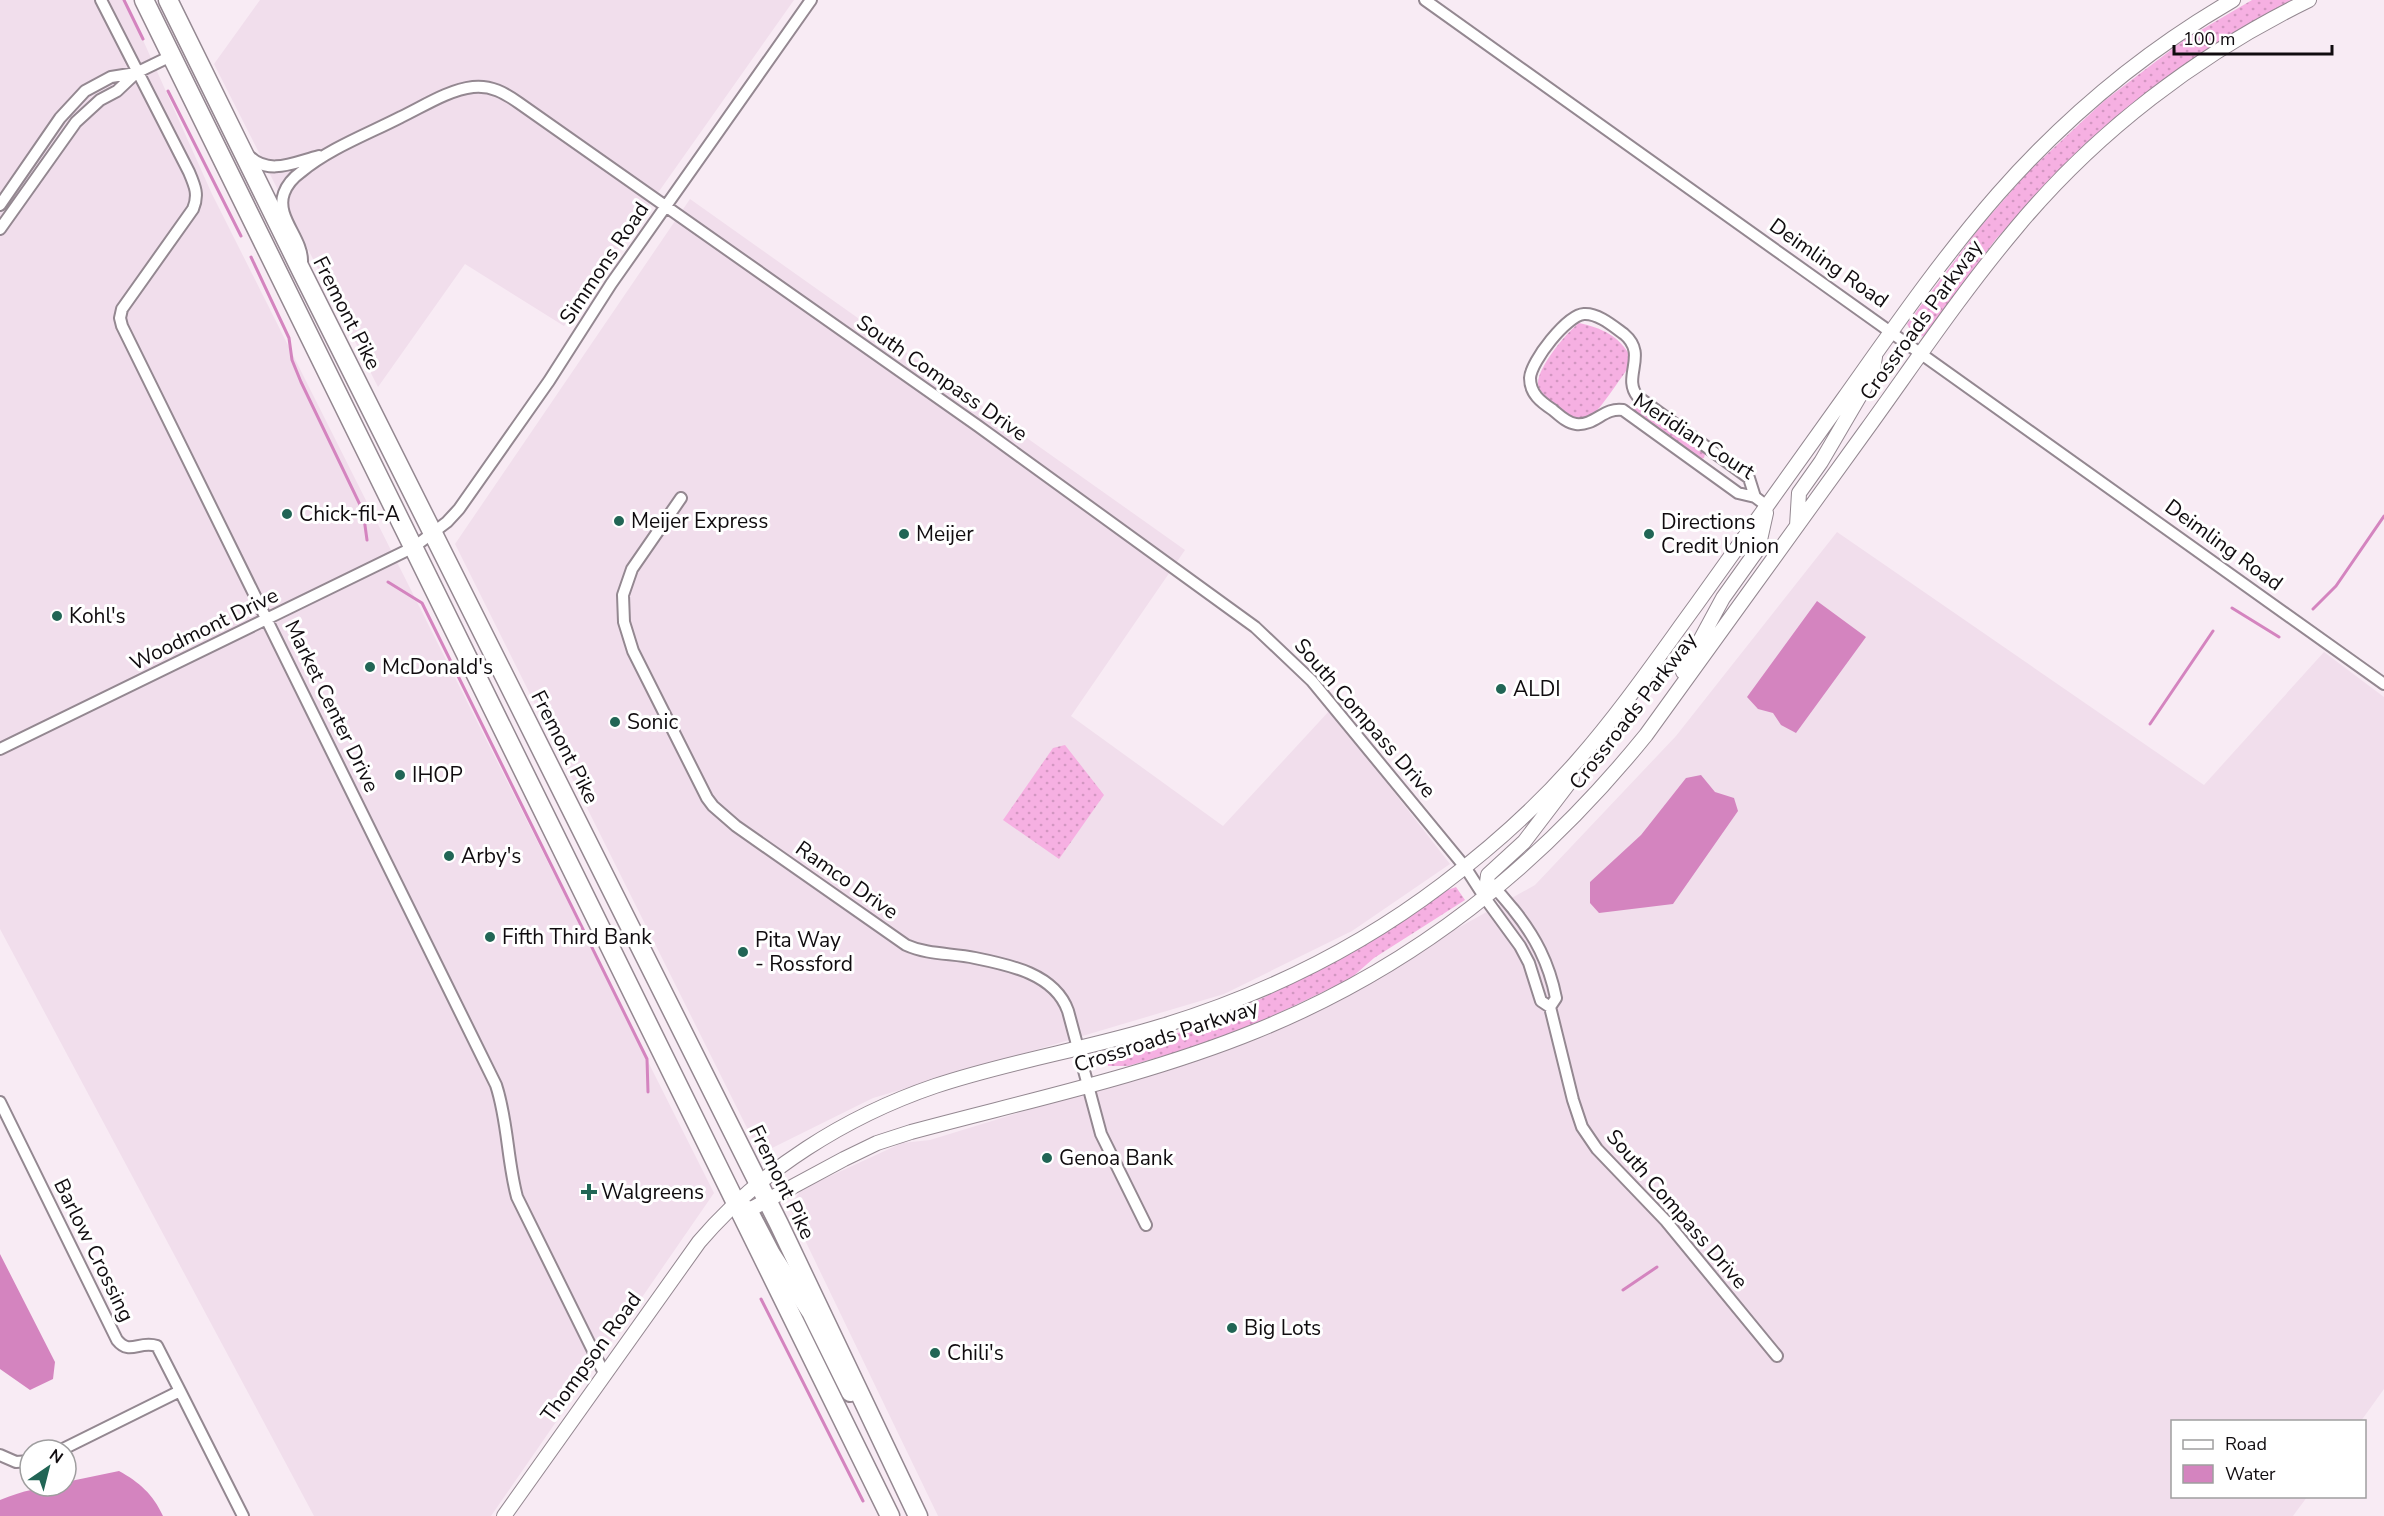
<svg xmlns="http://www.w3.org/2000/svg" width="2384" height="1516" font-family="'Nunito Sans',sans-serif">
<defs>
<pattern id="grass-dots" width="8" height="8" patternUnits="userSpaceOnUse" patternTransform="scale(1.5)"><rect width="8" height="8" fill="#f6b0e2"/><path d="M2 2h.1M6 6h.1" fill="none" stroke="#d296c1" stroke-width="1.8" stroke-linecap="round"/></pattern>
</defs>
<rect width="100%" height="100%" fill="#f8ebf4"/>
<path fill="#f1deec" d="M0 0H125L212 194 714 1193 491 1516H314L0 929Z
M260 0H794L564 326 465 264 378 387 214 64Z
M690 199 1185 550 1071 716 1223 826 1330 710 1450 864 1352 931 1224 994 873 1098 760 1154 455 544Z
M1837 532 2204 785 2324 652 2384 697V1389L2361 1421 2172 1422V1496L2307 1497 2293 1516H938L789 1207 802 1189 902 1143 930 1140 1259 1039 1535 885 1676 736Z"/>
<path fill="url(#grass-dots)" d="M2252 0H2294L2184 65 2086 143 1996 239 1924 336 1915 338 1907 324 1980 227 2029 171 2104 101 2184 40Z
M1579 323C1602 328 1619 336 1631 357L1629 367C1621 377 1601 409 1592 415 1587 418 1580 420 1574 418 1565 415 1538 393 1538 384 1537 368 1567 332 1579 323Z
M1638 405 1705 454 1704 458 1699 460 1632 411V406Z
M1065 745 1104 795 1059 859 1003 820 1053 748Z
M1456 887 1465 900 1374 958 1350 979 1254 1025 1180 1051 1128 1066H1108V1054L1217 1021 1352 953 1445 891Z"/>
<path fill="#d484bf" d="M1817 601 1866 637 1796 733 1781 725 1773 713 1758 709 1747 697Z
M1701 775 1715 792 1734 798 1738 811 1673 904 1599 913 1590 903V882L1641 835 1686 778Z
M0 1254 55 1362 53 1379 30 1390 0 1369Z
M119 1471C139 1482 153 1494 163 1516H0V1500C23 1491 41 1486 66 1486V1482Z"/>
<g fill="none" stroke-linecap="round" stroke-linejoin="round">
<path stroke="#d484bf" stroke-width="3" d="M124 0 143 39
M168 91 241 236
M251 257 289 338 292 360 301 382 363 511 367 540
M388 582 422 603 647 1059 648 1092
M2232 608 2279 637
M2313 609 2336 586 2384 516
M2150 724 2213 631
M1623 1290 1657 1267
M761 1299 863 1501"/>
<g stroke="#948891" stroke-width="14">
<path id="street" d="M101 0 189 172C195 186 199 195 193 209L122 309 120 318 122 326 496 1085C508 1121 507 1160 517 1197L605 1375
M1425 0 2384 684
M249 156C269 176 295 162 319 156
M0 205 60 118 85 91 111 77 136 73 171 56
M0 229 76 122 100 100 117 91 136 73
M302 262C303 238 275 217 284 193 287 185 294 177 301 172 330 148 368 134 401 117 424 106 448 90 473 87 491 85 505 93 519 103L978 426 1255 627 1312 681 1465 867 1485 898 1520 946 1529 963 1541 1001 1550 1007 1573 1100 1582 1127 1597 1149 1666 1221 1777 1356
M1755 497 1749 478 1638 397C1621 377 1649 355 1624 334 1613 326 1598 313 1584 314 1567 315 1531 361 1530 378 1530 394 1541 402 1553 410 1559 415 1567 423 1576 424 1595 426 1604 407 1623 410L1738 493 1755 497 1767 506
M681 498 632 569 623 595 624 622 633 651 707 798 713 806 736 826 906 945C928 955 952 953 975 958 1010 965 1055 974 1068 1011L1101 1134 1146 1225
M0 749 414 547 447 522 459 509 549 381 611 284 811 0
M1490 884C1499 891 1505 900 1513 909 1535 936 1549 963 1556 998L1550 1007
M0 1102 117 1340C130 1356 139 1340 157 1346L180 1391 61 1450
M180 1391 243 1516
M0 1455 16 1462 30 1461"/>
</g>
<g stroke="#948891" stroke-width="16">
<path id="secondary" d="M1797 526 1799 493 1821 462 1872 375 1875 357
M1683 672 1723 598 1758 549 1766 513
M1485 898 1488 875 1524 842 1572 779
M740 1215 844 1159 877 1143 911 1132C1026 1101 1145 1076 1256 1031 1414 967 1539 867 1646 735 1720 633 1793 531 1867 429 1916 361 1963 291 2017 227 2096 132 2198 54 2309 0
M504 1516 699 1242C760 1170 847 1116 935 1086 1009 1061 1088 1049 1162 1026 1263 995 1359 948 1443 884 1492 847 1538 806 1578 760 1621 711 1658 657 1696 605 1745 536 1795 467 1844 398 1893 329 1942 258 1998 194 2065 118 2145 51 2233 0"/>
</g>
<g stroke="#948891" stroke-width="20">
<path id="primary" d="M742 1206 749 1210 772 1254 810 1312 850 1393"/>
</g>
<g stroke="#948891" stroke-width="21">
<path id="highway" d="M144 0 890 1516
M168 0 301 270 779 1224 918 1516"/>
</g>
<use href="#street" stroke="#fff" stroke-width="10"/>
<use href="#secondary" stroke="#fff" stroke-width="14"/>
<use href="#primary" stroke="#fff" stroke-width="16"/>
<use href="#highway" stroke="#fff" stroke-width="18"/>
</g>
<g fill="#216555" stroke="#fff" stroke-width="2">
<circle cx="287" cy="514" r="6"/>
<circle cx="619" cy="521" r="6"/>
<circle cx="904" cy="534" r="6"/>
<circle cx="1649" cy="534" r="6"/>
<circle cx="57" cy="616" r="6"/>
<circle cx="370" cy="667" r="6"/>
<circle cx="1501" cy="689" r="6"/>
<circle cx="615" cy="722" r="6"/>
<circle cx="400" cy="775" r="6"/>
<circle cx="449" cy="856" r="6"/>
<circle cx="490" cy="937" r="6"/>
<circle cx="743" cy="952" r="6"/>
<circle cx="1047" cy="1158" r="6"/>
<path d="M586 1183h6v6h6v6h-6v6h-6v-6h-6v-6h6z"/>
<circle cx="1232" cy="1328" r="6"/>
<circle cx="935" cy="1353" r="6"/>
</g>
<g text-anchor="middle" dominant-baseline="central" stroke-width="6" stroke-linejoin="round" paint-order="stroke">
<g font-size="21" fill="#100c0f" stroke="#fff">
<text transform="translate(604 263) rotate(-56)">Simmons Road</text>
<text transform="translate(1829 263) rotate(35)">Deimling Road</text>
<text transform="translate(347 313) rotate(63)">Fremont Pike</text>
<text transform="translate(1921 320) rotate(-54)">Crossroads Parkway</text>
<text transform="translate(942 378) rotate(35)">South Compass Drive</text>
<text transform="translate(1694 436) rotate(33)">Meridian Court</text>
<text transform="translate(2224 545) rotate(36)">Deimling Road</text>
<text transform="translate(204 629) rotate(-26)">Woodmont Drive</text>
<text transform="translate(332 706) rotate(64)">Market Center Drive</text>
<text transform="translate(1633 711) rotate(-52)">Crossroads Parkway</text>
<text transform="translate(1365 718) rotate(49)">South Compass Drive</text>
<text transform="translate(565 747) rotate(63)">Fremont Pike</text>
<text transform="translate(847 880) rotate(35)">Ramco Drive</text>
<text transform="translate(1166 1036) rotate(-18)">Crossroads Parkway</text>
<text transform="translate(782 1182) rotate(64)">Fremont Pike</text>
<text transform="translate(1677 1209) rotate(49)">South Compass Drive</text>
<text transform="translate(94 1250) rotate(64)">Barlow Crossing</text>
<text transform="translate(591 1357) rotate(-54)">Thompson Road</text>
</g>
<g font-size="21" fill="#100c0f" stroke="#fff" text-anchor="start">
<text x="299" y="514">Chick-fil-A</text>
<text x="631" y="521">Meijer Express</text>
<text x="1661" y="522">Directions<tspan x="1661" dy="24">Credit Union</tspan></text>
<text x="916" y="534">Meijer</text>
<text x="69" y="616">Kohl's</text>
<text x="382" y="667">McDonald's</text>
<text x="1513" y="689">ALDI</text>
<text x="627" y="722">Sonic</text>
<text x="412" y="775">IHOP</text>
<text x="461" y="856">Arby's</text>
<text x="502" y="937">Fifth Third Bank</text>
<text x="755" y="940">Pita Way<tspan x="755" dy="24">- Rossford</tspan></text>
<text x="1059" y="1158">Genoa Bank</text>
<text x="601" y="1192">Walgreens</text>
<text x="1244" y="1328">Big Lots</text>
<text x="947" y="1353">Chili's</text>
</g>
</g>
<rect x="2171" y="1420" width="195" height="78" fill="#ffffff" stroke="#9f9e9f" stroke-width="1.5"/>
<rect x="2183" y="1440" width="30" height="9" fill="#ffffff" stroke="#9f9e9f" stroke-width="1.5"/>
<text x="2225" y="1450" font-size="18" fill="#100c0f">Road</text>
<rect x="2183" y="1465" width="30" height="18" fill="#d484bf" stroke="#9f9e9f" stroke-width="1.5"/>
<text x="2225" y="1480" font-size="18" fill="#100c0f">Water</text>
<g transform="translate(48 1468) rotate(35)"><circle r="28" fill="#ffffff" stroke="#9f9e9f" stroke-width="1.5"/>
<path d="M0-4.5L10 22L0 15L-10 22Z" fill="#216555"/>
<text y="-9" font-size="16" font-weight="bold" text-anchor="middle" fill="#100c0f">N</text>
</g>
<path d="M2174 45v9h158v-9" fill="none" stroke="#100c0f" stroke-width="3"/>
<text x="2183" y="45" font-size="18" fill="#100c0f" stroke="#ffffff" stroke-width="4.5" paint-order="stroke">100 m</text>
</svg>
